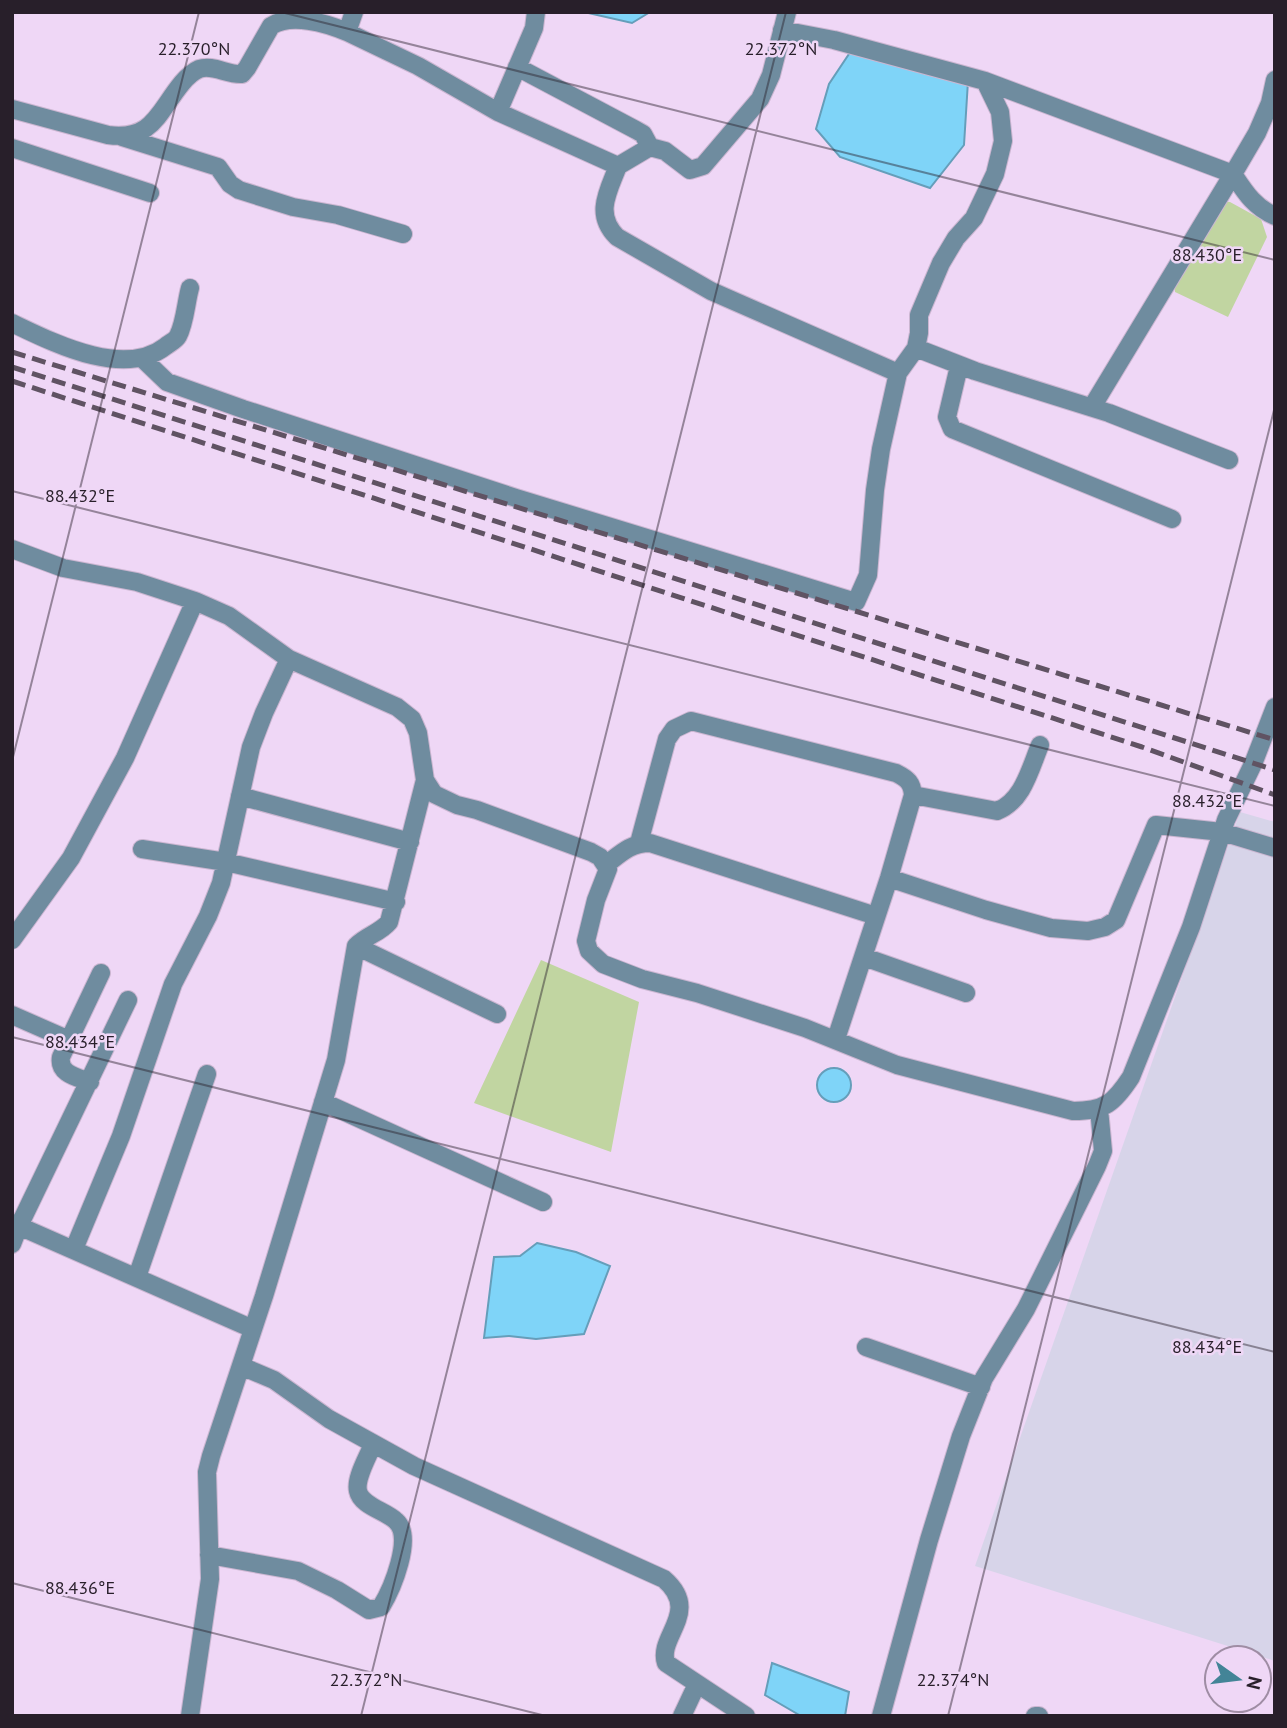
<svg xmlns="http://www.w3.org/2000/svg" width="1287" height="1728" font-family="'PT Sans',sans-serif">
<rect width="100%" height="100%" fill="#efd7f6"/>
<path fill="#d7d4e9" d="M1240 812 1275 822V1661L975 1566Z"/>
<path fill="#c1d5a1" d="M1212 200 1230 202 1261 219 1267 237 1228 317 1175 292 1173 274Z
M541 960 639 1002 611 1152 474 1103Z"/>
<path fill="#7fd4f8" stroke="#659eba" stroke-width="2" d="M584 12H650L632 23Z
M855 45 968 81 964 145 930 188 840 157 816 129 829 84Z
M817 1085a17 17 0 1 1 34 0a17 17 0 1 1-34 0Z
M537 1243 576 1252 610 1266 584 1334 536 1339 509 1336 484 1338 494 1257 520 1256Z
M772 1663 849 1692 845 1716H801L765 1695Z"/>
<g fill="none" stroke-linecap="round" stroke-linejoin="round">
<g stroke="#cbb6d1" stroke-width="20">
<path id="minor" d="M782 30 834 40 985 81 1233 174 1092 407
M347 32 354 12
M517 67 636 130 643 134 650 147
M1275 80 1270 103 1257 133 1233 174C1245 192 1254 207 1275 216
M12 109 108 135C153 141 158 112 182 83 187 77 192 72 199 69 213 64 227 75 242 74L247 68 271 26C291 13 326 23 347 32L418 66 498 112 618 166 650 147 665 151 690 170 703 166 760 99 771 75 787 12
M498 112 534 28 536 12
M122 137 218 167 230 184 239 190 293 207 338 215 403 234
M12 148 150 193
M618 166C608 192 594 214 617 237L711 291 898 373
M12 323C54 343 124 379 166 346 170 343 176 340 178 336 185 323 186 302 190 288
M916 348 975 371 1109 413 1229 460
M143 359 167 382 243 409 516 498 856 602 868 575 875 490 881 449 898 373 916 348 919 333V315L941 263 956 238 974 218 995 174 1003 141 1000 112 985 81
M959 366 947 417 952 429 1172 519
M12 549 63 568 137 582 195 601 229 616 289 659 397 707 412 719 418 733 425 780 434 794 457 805 477 810 591 852 600 857 608 869 596 900 586 941 589 951 603 964 642 979 697 993 805 1028 897 1065 1073 1111C1105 1111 1114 1103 1131 1077L1191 927 1226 820 1253 764 1275 707
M913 795 997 811C1023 801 1030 769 1040 745
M240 796 410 842
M639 843 667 739 674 729 691 721 896 773C908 779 912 783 913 795L889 878 836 1039
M142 849 226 862 396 902
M607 864C621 853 631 843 650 843L876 916
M889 878 986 910 1051 928 1088 931 1105 927 1116 920 1156 825 1222 832 1275 848
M12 940 71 858 125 758 195 601
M356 946 497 1014
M864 957 966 993
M12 1015 69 1040
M90 1082C77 1077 58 1074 61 1057L101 973
M323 1102 543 1202
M12 1223 253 1329
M12 1244 19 1226 128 1000
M74 1249 121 1136 173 984 208 916 221 883 251 747 264 713 289 659
M137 1277 207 1074
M866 1347 981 1387
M241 1366 274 1380 329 1419 414 1466 664 1579C702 1612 657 1636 666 1663L746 1716
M209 1555 298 1571 337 1590 369 1610 381 1607C392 1589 414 1537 396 1521 386 1511 361 1506 358 1491 355 1478 368 1457 373 1444
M190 1716 210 1579 207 1472 211 1456 264 1296 336 1060 356 946C367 935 380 933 389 922L425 780
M682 1716 697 1684
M881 1716 929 1540 961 1436 984 1378 1026 1309 1097 1166 1103 1151 1099 1109
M1035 1716H1039"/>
</g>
<use href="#minor" stroke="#6f8c9f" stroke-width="18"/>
<path stroke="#605363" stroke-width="5" stroke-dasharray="14 7" stroke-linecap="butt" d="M12 352 1275 740
M12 367 1275 770
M12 381 1142 747 1275 795"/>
</g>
<path fill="none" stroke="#281f2a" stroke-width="2" stroke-opacity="0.45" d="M281 12 1275 260M12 491 1275 806M12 761 199 12M12 1037 1275 1352M12 1583 546 1716M361 1716 786 12M948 1716 1275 406"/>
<g font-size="18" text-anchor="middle" fill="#281f2a" stroke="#efd7f6" stroke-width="5" stroke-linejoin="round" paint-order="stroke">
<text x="194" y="55">22.370°N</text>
<text x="781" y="55">22.372°N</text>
<text x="1207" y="261">88.430°E</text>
<text x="80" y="502">88.432°E</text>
<text x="1207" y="807">88.432°E</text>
<text x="80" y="1048">88.434°E</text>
<text x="1207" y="1353">88.434°E</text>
<text x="80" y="1594">88.436°E</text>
<text x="366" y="1686">22.372°N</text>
<text x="953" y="1686">22.374°N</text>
</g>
<rect width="1287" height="1728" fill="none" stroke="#281f2a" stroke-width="28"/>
<g transform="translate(1238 1679) rotate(104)"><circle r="33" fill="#efd7f6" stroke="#9f8da4" stroke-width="2"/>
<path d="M0-5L12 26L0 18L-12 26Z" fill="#438497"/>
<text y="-10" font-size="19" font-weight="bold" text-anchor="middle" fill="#281f2a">N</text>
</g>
</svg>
